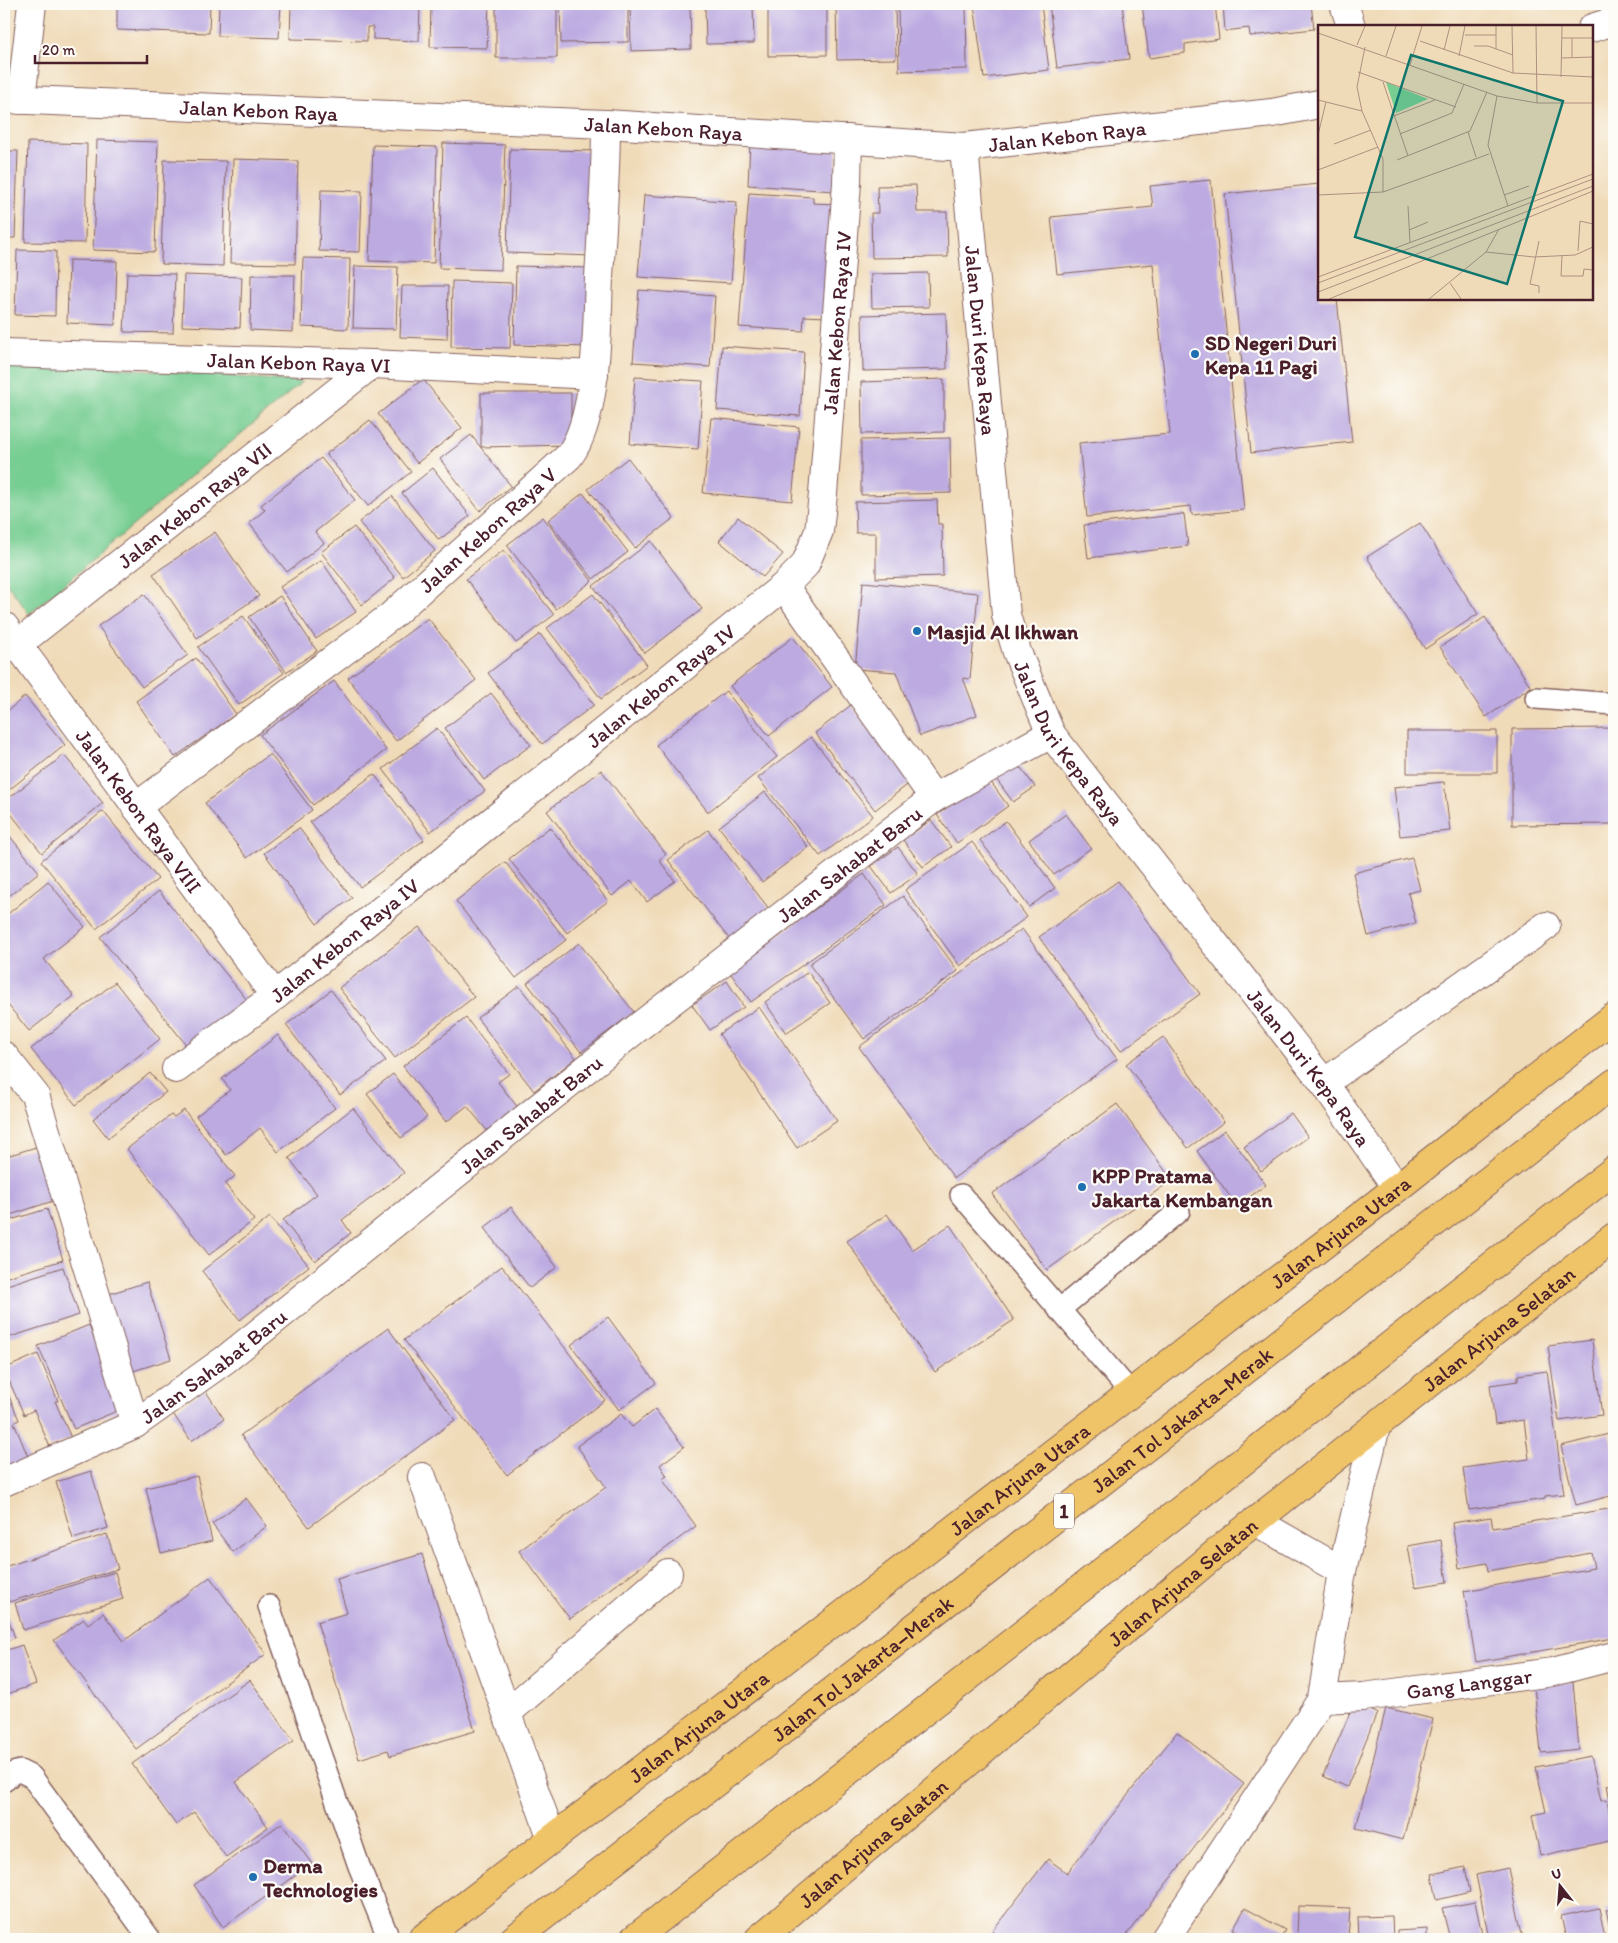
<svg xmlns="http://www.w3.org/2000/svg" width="1618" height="1943" font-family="Itim,sans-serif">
<rect width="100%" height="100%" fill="#fdfcf7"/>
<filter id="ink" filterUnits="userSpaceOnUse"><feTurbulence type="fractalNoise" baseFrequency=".02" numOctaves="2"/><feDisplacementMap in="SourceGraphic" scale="10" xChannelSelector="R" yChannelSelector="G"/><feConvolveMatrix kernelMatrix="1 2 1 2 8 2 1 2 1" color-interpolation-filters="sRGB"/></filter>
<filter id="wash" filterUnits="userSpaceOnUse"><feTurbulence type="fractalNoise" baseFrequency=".0096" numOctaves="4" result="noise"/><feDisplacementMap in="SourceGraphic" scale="20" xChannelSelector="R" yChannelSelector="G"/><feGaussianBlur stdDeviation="1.12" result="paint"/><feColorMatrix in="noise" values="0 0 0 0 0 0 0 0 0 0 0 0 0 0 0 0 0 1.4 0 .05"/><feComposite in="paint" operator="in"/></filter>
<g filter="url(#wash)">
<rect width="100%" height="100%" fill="#f0dbb9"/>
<path fill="#77ce93" stroke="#60765f" d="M4 359 302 382 29 614 4 579Z"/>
<g id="blocks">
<path fill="#bcaae1" d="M117 4H210L209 33 117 30Z
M219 4H281L279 38 218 36Z
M291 4H420L419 41 373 39V27H367V41L290 39Z
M431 4H489L487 48 430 47Z
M496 4H557V58H496Z
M560 4H628V42L561 43Z
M630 4H690L691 49 631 51Z
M705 4H753L754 43 706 44Z
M768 4H827V55L768 56Z
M836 4H895L896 59 837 60Z
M898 4H966L967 69 899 71Z
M974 4H1041L1049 70 984 78Z
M1049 4H1122L1129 59 1057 68Z
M1142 4H1215L1219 39 1185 44V53L1149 58Z
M1223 4H1311L1314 29 1250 36 1249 28 1225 31Z
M97 140 158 142 155 252 93 250Z
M28 142 87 144 85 243 25 242Z
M443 143 505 145 501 270 439 268Z
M750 143 837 149 834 191 748 185Z
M373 145 437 147 434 263 369 261Z
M510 149 596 151 593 256 507 253Z
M4 151H18L15 238H4Z
M233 159 298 161 295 264 230 263Z
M164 160 226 161 223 266 161 264Z
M1211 180 1244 510 1192 515 1191 506 1087 517 1079 443 1170 434 1153 264 1057 274 1051 217 1153 207 1150 186Z
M1319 184V299H1337L1352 442 1251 453 1225 194Z
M916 185 917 212H947L948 257 872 258 871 213H878L877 186Z
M321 190 362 191 360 252 319 251Z
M749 193 813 197V203L835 204 827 317 804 316 803 331 739 327Z
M644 195 737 202 731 283 638 277Z
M17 250 56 251 55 316 15 315Z
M303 258 350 259 348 329 301 327Z
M69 260 117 261 115 325 67 323Z
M355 266 398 267 396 329 353 328Z
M516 266 590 268 588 347 514 345Z
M127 273 175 274 173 333 124 332Z
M928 273 929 307 872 308 871 274Z
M184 275 242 277 240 328 182 326Z
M251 275H295L293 332 250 330Z
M452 281 512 283 510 348 451 347Z
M402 286H448L447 339 400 337Z
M639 290 715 296 710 367 633 362Z
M946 313 947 369 863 371 862 315Z
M722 346 804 352 800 416 717 410Z
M635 377 703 381 698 449 630 444Z
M423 379 462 428 417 463 378 414Z
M944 379V432L862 434 861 382Z
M481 393H571V445L481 447Z
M711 418 799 427 792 501 703 493Z
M370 420 411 472 368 506 326 454Z
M471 435 511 486 480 511 440 459Z
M950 438 951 493 861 495V440Z
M321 458 355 500 315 532 324 543 287 572 249 523 265 510 261 505Z
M628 458 674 518 635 548 588 489Z
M433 468 470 516 439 540 402 493Z
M583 493 628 552 593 579 548 520Z
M392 496 435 551 403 577 359 522Z
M937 500 938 524H942L943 576 876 578V533H856L855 502Z
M1184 514 1188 546 1088 558 1084 525Z
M543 517 592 581 556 609 507 545Z
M738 517 783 554 763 577 719 541Z
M1420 523 1478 614 1425 649 1367 557Z
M354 527 395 578 362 605 321 552Z
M215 532 259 596 197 638 153 574Z
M651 541 702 609 645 653 593 586Z
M504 550 554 615 516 643 466 579Z
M321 560 356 612 316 639 280 587Z
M863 582 978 593 970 679 963 678 977 715 920 736 896 672 855 669Z
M144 594 188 655 142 687 98 626Z
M593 594 647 665 601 699 547 628Z
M280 596 317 651 286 672 249 617Z
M243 616 284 673 239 705 198 647Z
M1485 617 1531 687 1486 717 1440 647Z
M428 618 476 680 396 741 348 678Z
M540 634 594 705 542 744 488 673Z
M793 637 832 687 769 736 730 686Z
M196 658 236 714 175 757 136 701Z
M334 681 386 750 313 805 260 735Z
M726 691 777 757 708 812 656 745Z
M491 693 531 745 484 780 445 728Z
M25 696 65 745 4 794V714Z
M851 705 911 782 875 810 815 733Z
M437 728 485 791 430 832 383 769Z
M1614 728V824L1512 825V729Z
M1407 731H1497V773H1407Z
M811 737 873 816 820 856 758 778Z
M270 754 312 810 247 858 205 803Z
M64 755 103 803 42 853 4 805V802Z
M1016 761 1035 787 1013 802 994 776Z
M601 770 666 854 659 860 675 881 647 902 631 881 612 896 547 811Z
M374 774 424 840 360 887 310 822Z
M988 778 1008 806 957 843 937 815Z
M1444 782 1450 831 1400 836 1394 787Z
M765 792 808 847 762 882 719 827Z
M103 811 158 879 96 929 41 861Z
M1066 814 1091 848 1054 875 1029 840Z
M931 820 951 847 923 867 903 840Z
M1006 821 1055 888 1029 907 980 840Z
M550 827 608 901 567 933 509 859Z
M299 828 352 898 317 924 264 853Z
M4 829 39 872 4 900Z
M708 830 770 910 730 940 668 860Z
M972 842 1027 917 960 966 905 890Z
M898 847 918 874 891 893 871 866Z
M1412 858 1420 890 1408 893 1416 923 1368 936 1353 873Z
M505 862 566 940 516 978 456 901Z
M864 874 886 905 751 1002 729 971Z
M48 881 85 927 44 959 74 996 29 1031 4 1000V917Z
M1118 881 1200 994 1121 1051 1039 937Z
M159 891 247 1000 188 1047 100 937Z
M903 896 958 971 864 1039 809 964Z
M419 927 474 997 395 1058 339 988Z
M1022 929 1117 1059 954 1178 859 1047Z
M579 943 634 1012 581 1052 527 983Z
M808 972 830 1003 786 1033 765 1002Z
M727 981 744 1007 710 1030 692 1005Z
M115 982 160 1039 76 1105 31 1049Z
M519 986 576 1058 534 1091 477 1018Z
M331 990 386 1061 340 1095 286 1025Z
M759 1007 837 1121 797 1148 719 1034Z
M466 1018 509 1074 498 1082 519 1109 489 1133 467 1106 446 1122 403 1066Z
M278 1035 335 1108 278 1152 260 1128 226 1155 196 1116 230 1090 222 1079Z
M1163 1037 1224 1122 1188 1148 1126 1064Z
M150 1073 166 1092 108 1138 93 1119Z
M393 1074 427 1117 401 1138 367 1094Z
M1117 1104 1172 1180 1047 1270 992 1194Z
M353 1108 404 1173 342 1220 351 1233 315 1261 283 1220 317 1194 289 1158Z
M184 1110 235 1176 225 1184 254 1220 209 1255 127 1149 171 1115 174 1117Z
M1291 1113 1308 1137 1261 1171 1244 1147Z
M1225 1130 1266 1185 1237 1206 1197 1151Z
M36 1147 53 1201 4 1217V1157Z
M511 1207 557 1267 530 1288 484 1228Z
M47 1209 63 1260 4 1278V1222Z
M887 1214 912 1250 950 1225 1014 1320 935 1372 847 1241Z
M270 1217 309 1266 240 1320 202 1271Z
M502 1266 605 1400 507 1475 404 1340Z
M63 1267 79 1315 4 1339V1286Z
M147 1282 171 1359 124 1374 99 1297Z
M608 1317 656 1383 619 1410 571 1345Z
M89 1325 124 1408 74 1429 38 1346Z
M388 1328 455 1420 309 1527 241 1435Z
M1592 1340 1602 1415 1559 1421 1548 1346Z
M38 1354 58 1401H55L71 1438 50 1447 34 1410 24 1415 4 1369Z
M1547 1371 1564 1494 1545 1496V1499L1469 1510 1463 1468 1529 1459 1524 1420 1495 1424 1490 1385 1518 1381V1375Z
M4 1384 19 1420 14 1423 29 1459 4 1470Z
M205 1390 224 1419 191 1441 172 1412Z
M655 1409 684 1447 660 1465 667 1476 662 1479 696 1526 570 1619 519 1551 606 1487 577 1446 621 1414 632 1427Z
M1609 1434 1614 1452V1495L1576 1505 1561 1446Z
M91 1471 108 1528 73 1539 56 1482Z
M197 1476 212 1541 161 1553 146 1488Z
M246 1498 267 1526 233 1552 212 1524Z
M1608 1509H1614V1638L1476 1662 1464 1591 1594 1568 1591 1553 1488 1571 1487 1563 1459 1568 1452 1523 1491 1517 1493 1528Z
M107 1534 118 1569 9 1602 4 1584V1567Z
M1441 1540 1447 1582 1415 1587 1408 1546Z
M422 1554 475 1731 390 1756 388 1750 359 1759 317 1622 347 1613 337 1579Z
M115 1572 123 1599 23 1630 15 1603Z
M210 1577 266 1654 136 1749 54 1640 84 1619 88 1624 103 1613 124 1641Z
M4 1606 15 1638 4 1642Z
M22 1645 36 1684 4 1695V1651Z
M250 1680 294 1741 236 1782 268 1827 226 1857 194 1812 176 1825 132 1764Z
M1573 1682 1579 1749 1541 1753 1534 1686Z
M1354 1703 1377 1713 1347 1787 1323 1776Z
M1386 1708 1433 1719 1403 1840 1356 1828Z
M1177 1732 1244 1784 1123 1939H986L1048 1859 1067 1873Z
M1591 1756 1601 1801 1607 1800 1614 1840 1540 1856 1532 1815 1546 1812 1536 1767Z
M1614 1784V1817H1613L1607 1785Z
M282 1823 312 1864 223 1927 194 1885Z
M1465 1867 1470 1892 1437 1900 1432 1874Z
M1508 1868 1522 1934 1500 1939H1489L1476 1875Z
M1475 1902 1483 1939H1450L1442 1908Z
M1298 1906 1350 1908 1348 1939H1297Z
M1245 1908 1285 1930 1280 1939H1253L1233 1929Z
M1599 1908 1605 1939H1566L1561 1916Z
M1614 1908V1939H1612L1606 1909Z
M1392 1916 1393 1939H1359L1358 1917Z
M1427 1929V1939H1397V1931Z"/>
</g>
</g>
<g filter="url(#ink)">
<use href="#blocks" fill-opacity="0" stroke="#84615d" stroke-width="1"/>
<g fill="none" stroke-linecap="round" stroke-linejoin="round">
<g stroke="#84615d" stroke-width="24">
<path id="service" d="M1536 698 1614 704
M961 1195 1131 1393
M1059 1310 1179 1211
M269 1606 359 1866 389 1939
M4 1781 13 1773 20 1771 32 1777 150 1939"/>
</g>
<g stroke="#84615d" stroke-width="30">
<g id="minor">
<path d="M1344 4 1351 26"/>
<path d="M21 100 32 4"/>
<path id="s1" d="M4 353 372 364 594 375"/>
<path d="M784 586 934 798"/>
<path id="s2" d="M4 626 275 996"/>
<path id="s3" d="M17 645 372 364"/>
<path id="s4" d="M136 807 391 616 569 456C598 418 597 325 599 277 602 226 606 175 606 124"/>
<path d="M4 1056 35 1095 135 1424"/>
<path id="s5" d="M176 1069 275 996 784 586 805 565 819 531 823 494 847 183 848 139"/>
<path d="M1324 1083 1546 926"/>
<path d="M422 1477 552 1839"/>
<path id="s6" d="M4 1482 135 1424 226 1359 641 1025 934 798 1051 734"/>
<path d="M1255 1521 1342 1571"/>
<path id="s7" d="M1322 1699 1363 1697 1553 1672 1614 1656"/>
<path d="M507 1713 668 1573"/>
<path d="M1165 1939 1322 1699 1342 1571 1376 1426"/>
</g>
</g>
<g stroke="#84615d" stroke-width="30">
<g id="tertiary">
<path d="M1592 28 1614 21"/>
<path id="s8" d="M4 99 606 124 964 147 1272 113 1319 104"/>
<path id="s9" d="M964 147 1006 615 1017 652 1051 734 1324 1083 1397 1188"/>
</g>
</g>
<g stroke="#84615d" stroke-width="30">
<g id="primary">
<path id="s10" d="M422 1939 1397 1188 1614 1017"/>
<path id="s11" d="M759 1939 1229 1542 1614 1237"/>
</g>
</g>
<g stroke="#84615d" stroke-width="30">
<g id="motorway">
<path id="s12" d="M514 1939 1614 1083"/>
<path d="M634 1939 1614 1170"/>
</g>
</g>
<use href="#service" stroke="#fff" stroke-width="21"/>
<use href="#minor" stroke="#fff" stroke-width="28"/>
<use href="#tertiary" stroke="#fff" stroke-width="28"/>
<use href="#primary" stroke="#efc469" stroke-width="28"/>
<use href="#motorway" stroke="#efc469" stroke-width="28"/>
</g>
</g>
<g fill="#1f6fb2" stroke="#fdfcf7" stroke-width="2">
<circle cx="1195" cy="354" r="5"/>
<circle cx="917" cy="631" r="5"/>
<circle cx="1082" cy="1187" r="5"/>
<circle cx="253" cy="1877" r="5"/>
</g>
<g text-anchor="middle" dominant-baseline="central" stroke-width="4.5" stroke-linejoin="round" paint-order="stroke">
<rect fill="#fdfcf7" stroke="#806168" stroke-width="1" x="1054" y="1493.5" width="20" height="35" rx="4"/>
<g font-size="20" font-weight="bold" fill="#4a1f2b">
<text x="1064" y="1511">1</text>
</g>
<g font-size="21" fill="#4a1f2b" stroke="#fdfcf7">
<text stroke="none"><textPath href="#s8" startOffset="255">Jalan Kebon Raya</textPath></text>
<text stroke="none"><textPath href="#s8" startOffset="660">Jalan Kebon Raya</textPath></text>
<text stroke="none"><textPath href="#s8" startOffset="1065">Jalan Kebon Raya</textPath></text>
<text stroke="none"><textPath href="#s5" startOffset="1052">Jalan Kebon Raya IV</textPath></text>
<text stroke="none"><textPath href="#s9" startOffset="194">Jalan Duri Kepa Raya</textPath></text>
<text stroke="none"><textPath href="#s1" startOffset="295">Jalan Kebon Raya VI</textPath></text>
<text stroke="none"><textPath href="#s3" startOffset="226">Jalan Kebon Raya VII</textPath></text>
<text stroke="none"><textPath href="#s4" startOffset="448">Jalan Kebon Raya V</textPath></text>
<text stroke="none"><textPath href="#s5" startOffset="618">Jalan Kebon Raya IV</textPath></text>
<text stroke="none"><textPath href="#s9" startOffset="614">Jalan Duri Kepa Raya</textPath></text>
<text stroke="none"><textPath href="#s2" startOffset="229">Jalan Kebon Raya VIII</textPath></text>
<text stroke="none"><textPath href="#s6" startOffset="1051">Jalan Sahabat Baru</textPath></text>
<text stroke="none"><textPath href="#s5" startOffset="212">Jalan Kebon Raya IV</textPath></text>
<text stroke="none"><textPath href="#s9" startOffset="1019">Jalan Duri Kepa Raya</textPath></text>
<text stroke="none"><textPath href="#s6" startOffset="646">Jalan Sahabat Baru</textPath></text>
<text stroke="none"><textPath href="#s10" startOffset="1159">Jalan Arjuna Utara</textPath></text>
<text stroke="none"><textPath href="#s11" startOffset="959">Jalan Arjuna Selatan</textPath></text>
<text stroke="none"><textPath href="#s6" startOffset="241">Jalan Sahabat Baru</textPath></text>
<text stroke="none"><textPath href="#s12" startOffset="846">Jalan Tol Jakarta–Merak</textPath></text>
<text stroke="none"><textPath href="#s10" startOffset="754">Jalan Arjuna Utara</textPath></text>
<text stroke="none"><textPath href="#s11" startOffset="554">Jalan Arjuna Selatan</textPath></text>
<text stroke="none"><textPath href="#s12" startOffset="441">Jalan Tol Jakarta–Merak</textPath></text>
<text stroke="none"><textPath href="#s7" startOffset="148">Gang Langgar</textPath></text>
<text stroke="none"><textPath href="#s10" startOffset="349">Jalan Arjuna Utara</textPath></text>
<text stroke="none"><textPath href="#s11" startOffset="149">Jalan Arjuna Selatan</textPath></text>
</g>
<g font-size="21" font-weight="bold" fill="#4a1f2b" stroke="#fdfcf7" text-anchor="start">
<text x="1205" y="342">SD Negeri Duri<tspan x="1205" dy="24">Kepa 11 Pagi</tspan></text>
<text x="927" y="631">Masjid Al Ikhwan</text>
<text x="1092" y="1175">KPP Pratama<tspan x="1092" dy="24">Jakarta Kembangan</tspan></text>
<text x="263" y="1865">Derma<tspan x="263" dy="24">Technologies</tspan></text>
</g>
</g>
<g transform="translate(1318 25)">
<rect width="275" height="275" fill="#f0dbb9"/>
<path d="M68 57 110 74 78 88Z" fill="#77ce93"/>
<path fill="none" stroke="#ae9080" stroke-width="1" d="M194 1 195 48M218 1 219 78M0 8 179 71 219 78H275M147 10H178M244 13H275M254 13V32M102 16 195 48 275 52M39 20 47 1M156 21H170L195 30M47 22 39 62 44 86 65 134V167M178 24V1M126 25 132 1M68 31 78 1M141 31 147 1M243 33 275 32M92 40 104 1M40 47 138 82M243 52 244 1M65 57 90 131M179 71 170 120 190 181M0 75 44 86M76 91 117 75M150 107 158 132M82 109 134 88 146 59M0 110 8 77M16 119 53 105M79 135 152 106 169 67M0 145 60 122M0 170 65 167 171 129M186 170 211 161M90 181 92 218M91 205 110 197M221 216 212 259 221 261V268M260 226 262 196 275 199M168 227 216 232 257 230 275 222M244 231 243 251H265L266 244 275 245M0 252 275 149M0 258 275 154M132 258 143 274M0 267 275 161M11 274 275 166M111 274 168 227 181 204"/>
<path fill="#0f766e" fill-opacity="0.15" stroke="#0f766e" stroke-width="2.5" d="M93 30 245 76 189 259 37 212Z"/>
<rect width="275" height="275" fill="none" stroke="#4a1f2b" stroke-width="2.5"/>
</g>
<rect width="1618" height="1943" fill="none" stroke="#fdfcf7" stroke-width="20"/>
<g transform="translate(1560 1886) rotate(343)" stroke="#fdfcf7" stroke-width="4" paint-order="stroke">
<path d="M0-4L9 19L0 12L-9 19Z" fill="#4a1f2b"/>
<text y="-8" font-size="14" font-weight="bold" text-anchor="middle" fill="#4a1f2b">U</text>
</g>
<path d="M35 55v8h112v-8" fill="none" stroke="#4a1f2b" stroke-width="2.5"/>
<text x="42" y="55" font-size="15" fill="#4a1f2b" stroke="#fdfcf7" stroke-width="4" paint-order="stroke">20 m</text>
</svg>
